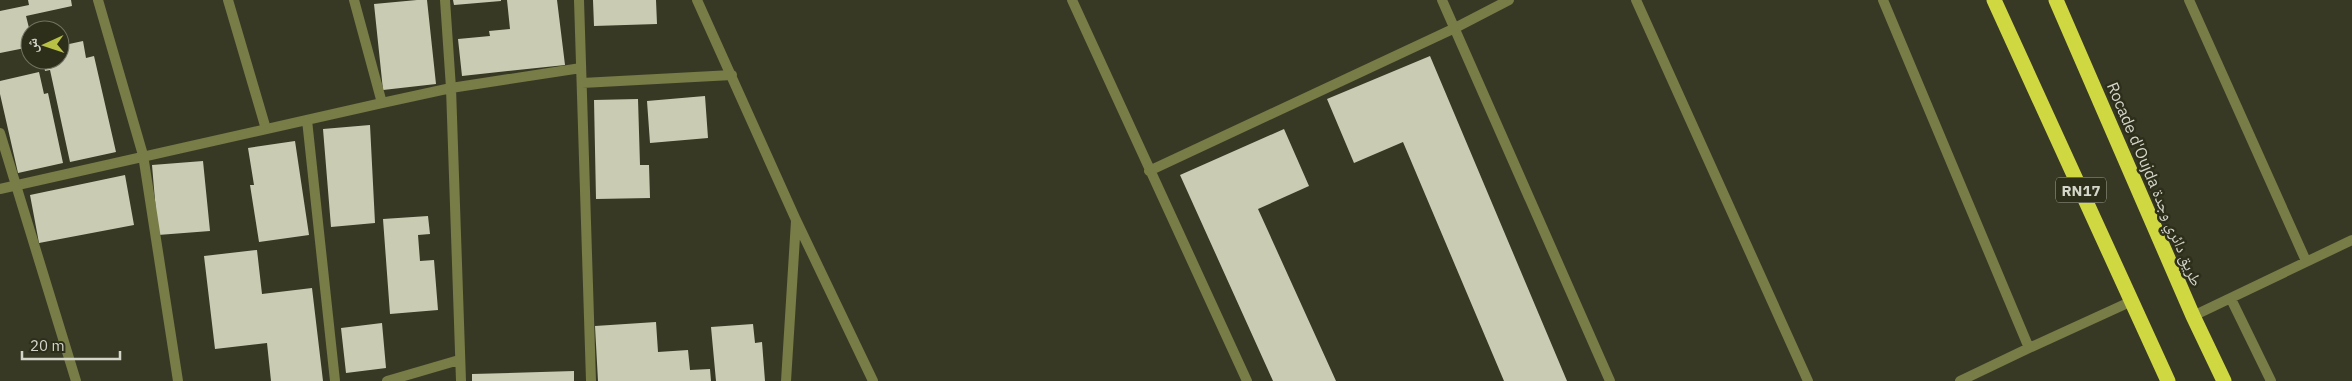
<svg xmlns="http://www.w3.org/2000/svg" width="2352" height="381" font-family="'IBM Plex Sans','Noto Naskh Arabic',sans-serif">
<rect width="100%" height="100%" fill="#383925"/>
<path fill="#c9ccb3" d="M28 0H71L72 6 26 16 30 32V47L0 53V11L29 5Z
M417 0H427L436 84 383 90 374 4Z
M453 0H501V1L454 5Z
M507 0H557L565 65 462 76 458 39 490 36 489 31 510 29Z
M593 0H656L657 24 594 26Z
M83 41 86 58 94 56 116 152 70 162 50 70 45 71 43 60H60V46Z
M1430 56 1567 381H1504L1403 142 1354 163 1327 99Z
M39 72 44 94 48 93 63 163 18 173 0 94V81Z
M705 96 708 138 650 143 647 101Z
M638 99 640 165H649L650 198 596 199 594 100Z
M370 125 375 223 331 227 323 129Z
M1284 129 1309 186 1258 209 1336 381H1273L1180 175Z
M295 141 309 235 259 242 250 185H254L248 148Z
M203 161 210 231 158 235 152 165Z
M125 175 134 225 39 243 30 195Z
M428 216 430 234 418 235 420 261 434 260 438 310 390 314 383 219Z
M257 250 262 294 312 288 323 381H271L267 343 215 349 204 256Z
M656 322 658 352 688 350 690 370 710 369 711 381H598L595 326Z
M382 323 386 368 346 373 341 328Z
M753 324 755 343 762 342 765 381H716L711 327Z
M574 371V381H472V374Z"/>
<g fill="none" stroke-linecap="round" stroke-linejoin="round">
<path stroke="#787c46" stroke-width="10" d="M98 0 143 155 178 381
M228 0 266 129
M354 0 382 103
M445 0 451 88 461 381
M579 0 591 381
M697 0 796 220 873 381
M1072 0 1247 381
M1442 0 1610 381
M1636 0 1808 381
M1883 0 2029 348 1960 381
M2189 0 2306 261
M582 83 732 75
M307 120 335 381
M0 133 76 381
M1149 171 1455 28 1509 0
M0 189 382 103 451 88 581 68
M2231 299 2271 381
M2193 316 2352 240
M2029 348 2132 301
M387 381 459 360
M786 381 796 221"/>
<path stroke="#d0d841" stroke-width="15" d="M1994 0 2168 381
M2056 0 2193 316 2224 381"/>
</g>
<g text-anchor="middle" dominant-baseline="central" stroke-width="5" stroke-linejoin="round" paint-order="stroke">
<rect fill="#2e2f1b" stroke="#a3a496" stroke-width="1" x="2056" y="177.5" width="50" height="25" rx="4"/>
<g font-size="15" font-weight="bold" fill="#d5d6ca">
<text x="2081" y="190">RN17</text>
</g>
<g font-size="16" fill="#d5d6ca" stroke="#2e2f1b">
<text transform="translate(2155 184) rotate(67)">Rocade d'Oujda طريق دائري وجدة</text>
</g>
</g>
<g transform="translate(45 45) rotate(267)"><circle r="24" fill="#2e2f1b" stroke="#717261"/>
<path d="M0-4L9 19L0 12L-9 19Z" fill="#b9c046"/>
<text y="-8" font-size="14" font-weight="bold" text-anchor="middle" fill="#d5d6ca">ش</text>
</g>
<path d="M22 351v8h98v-8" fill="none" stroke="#d5d6ca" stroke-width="2.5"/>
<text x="30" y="351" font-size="15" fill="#d5d6ca" stroke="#2e2f1b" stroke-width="4" paint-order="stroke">20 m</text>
</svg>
